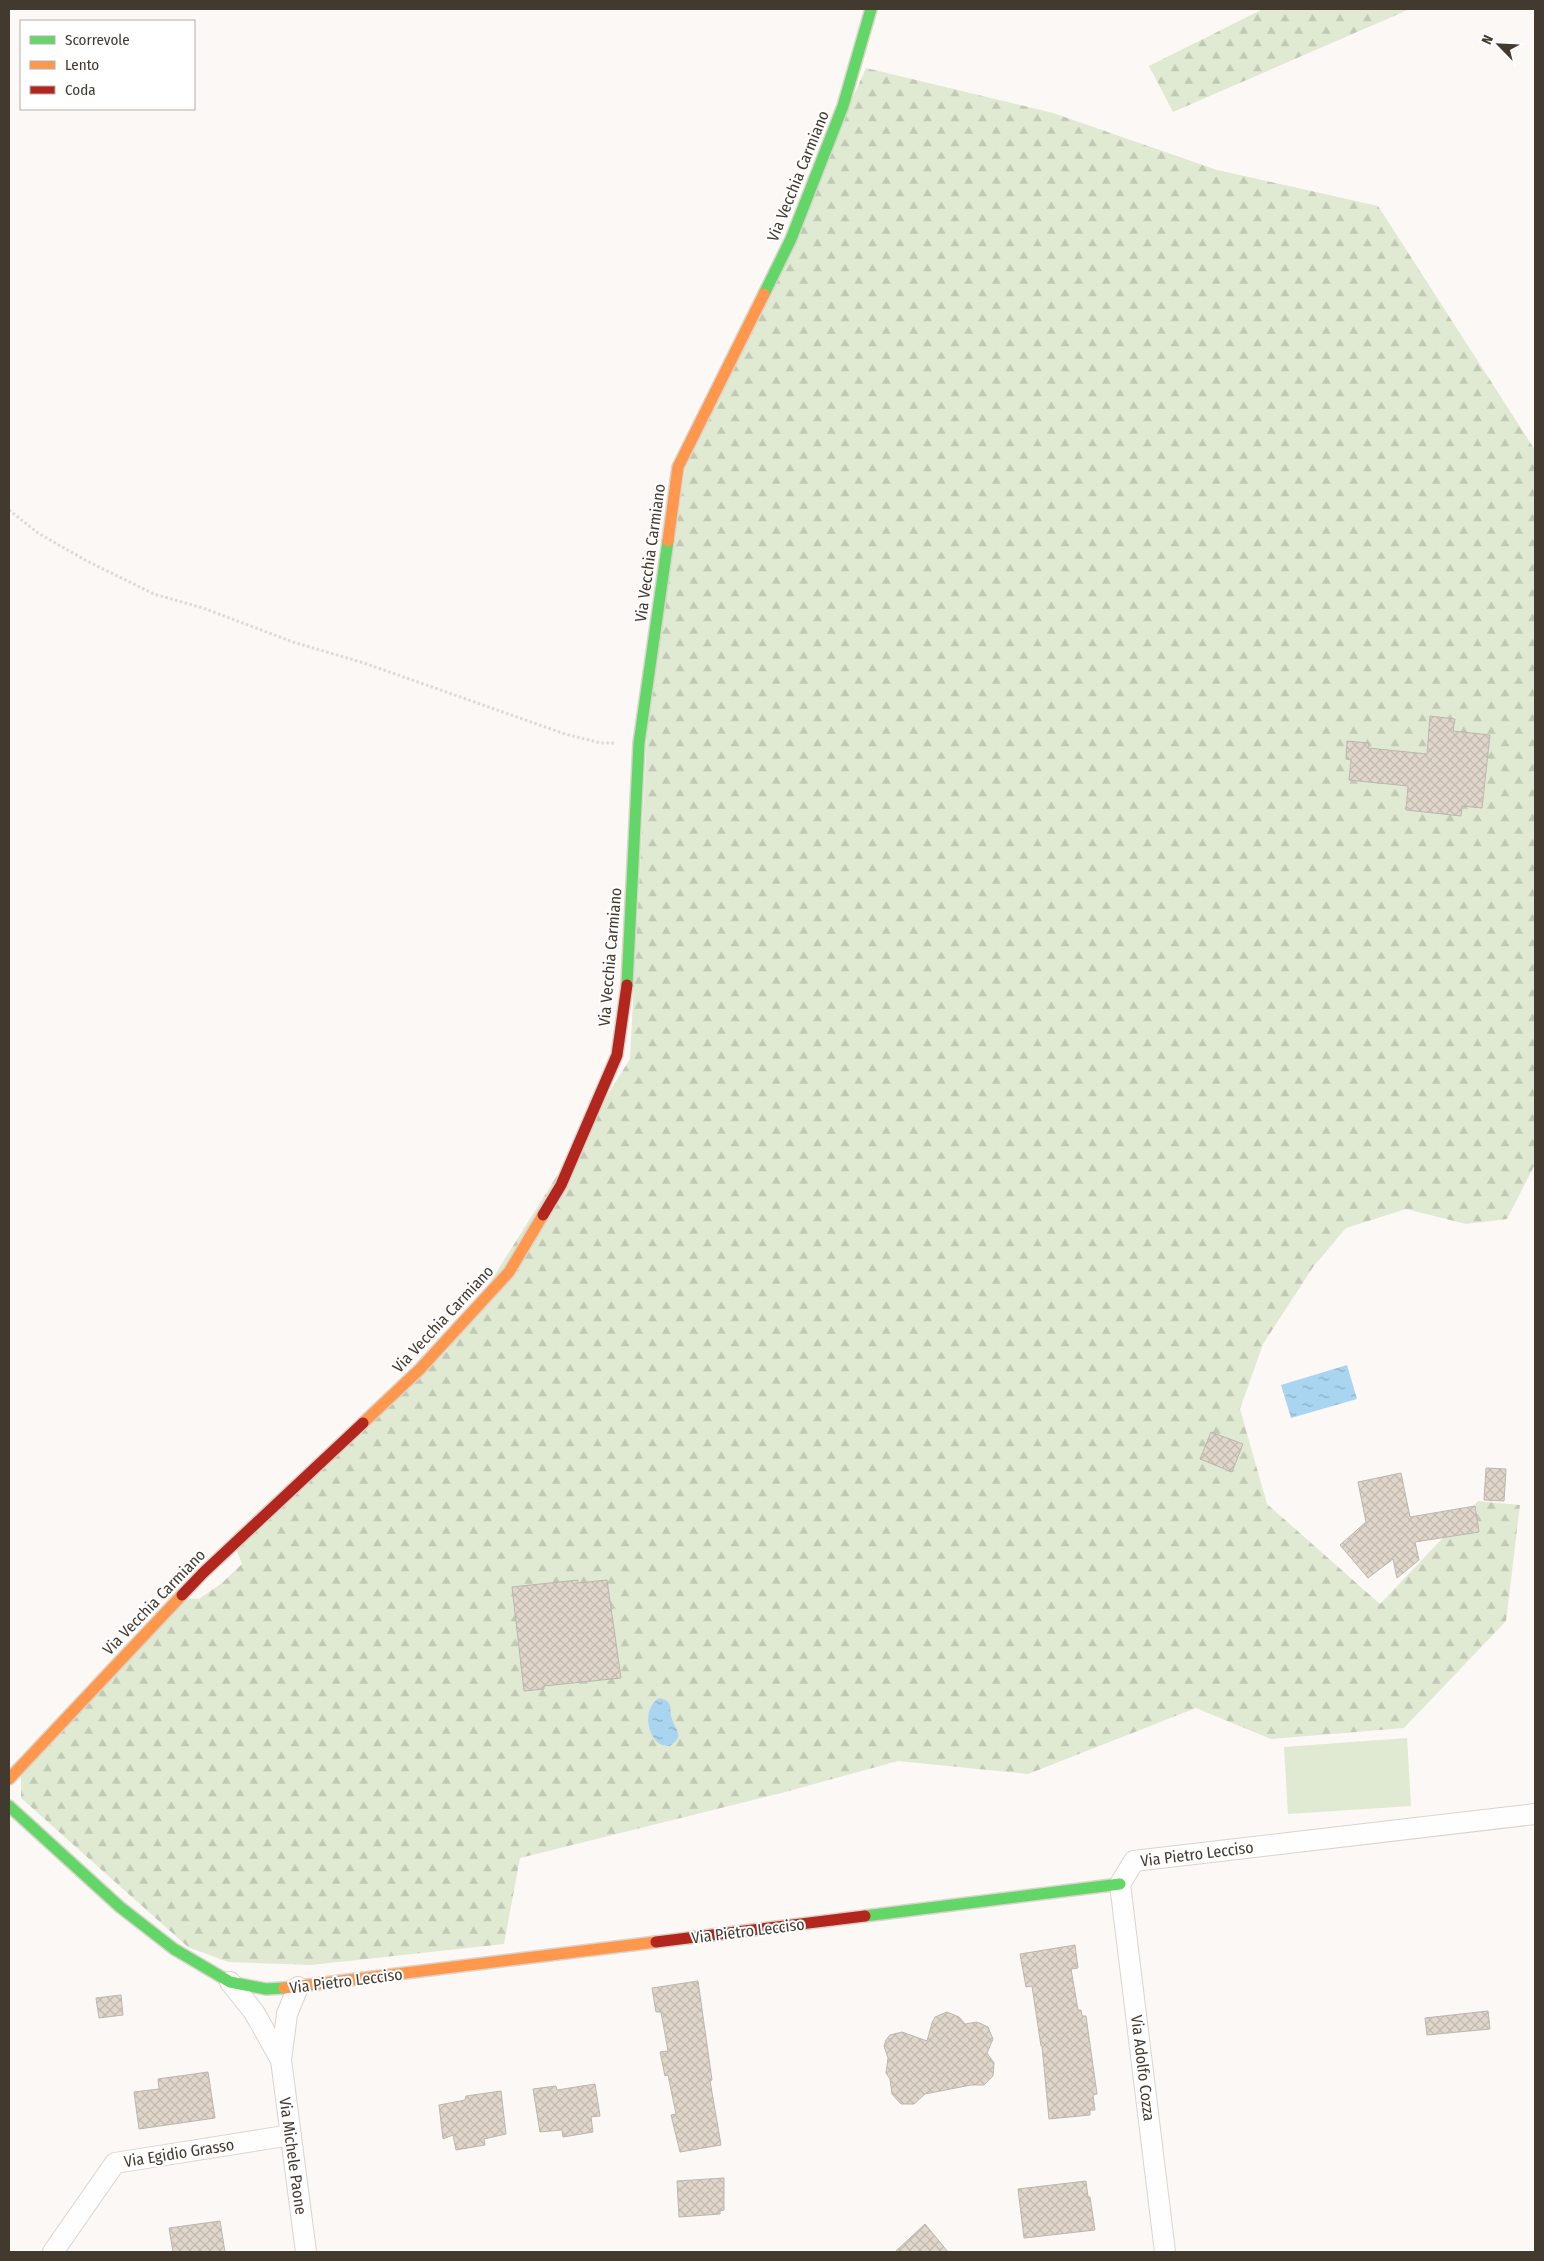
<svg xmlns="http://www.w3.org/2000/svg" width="1544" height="2261" font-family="'Fira Sans Condensed',sans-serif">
<defs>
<pattern id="forest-firs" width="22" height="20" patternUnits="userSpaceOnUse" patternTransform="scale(1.25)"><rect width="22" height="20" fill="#e0e9d2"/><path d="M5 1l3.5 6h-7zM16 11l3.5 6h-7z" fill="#c1c9b5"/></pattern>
<pattern id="water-ripples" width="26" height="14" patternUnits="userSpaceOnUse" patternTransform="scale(1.25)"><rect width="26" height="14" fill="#a9d5f0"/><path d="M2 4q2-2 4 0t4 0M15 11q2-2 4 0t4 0" fill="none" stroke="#8baec3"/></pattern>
<pattern id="building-cross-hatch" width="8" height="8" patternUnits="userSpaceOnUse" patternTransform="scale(1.25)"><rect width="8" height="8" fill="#e0d6ca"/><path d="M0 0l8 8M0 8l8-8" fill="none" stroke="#c1b8ae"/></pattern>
</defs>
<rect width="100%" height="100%" fill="#fbf8f5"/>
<path fill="#e0e9d2" d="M1407 1738 1411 1806 1288 1814 1284 1747Z"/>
<path fill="url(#forest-firs)" d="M1263 9H1410L1173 112 1149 66Z
M866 68 1053 113 1217 170 1378 206 1535 450V1164L1507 1219 1466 1224 1406 1209 1346 1228 1313 1267 1263 1344 1240 1409 1267 1504 1380 1604 1478 1501 1520 1505 1506 1621 1404 1728 1271 1739 1196 1708 1028 1774 898 1761 785 1792 520 1858 504 1944 311 1965 228 1962 188 1947 21 1798V1772L186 1598 199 1599 222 1583 242 1564 236 1548 447 1351 630 1059 647 735 685 469Z"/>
<path fill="url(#water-ripples)" d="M1347 1365 1357 1399 1291 1418 1281 1385Z
M660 1698C675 1703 668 1707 672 1719 676 1732 685 1735 670 1746 647 1748 640 1707 660 1698Z"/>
<path fill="url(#building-cross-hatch)" stroke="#bbb7b0" d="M1430 716 1455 719 1453 731 1490 735 1482 808 1462 806 1461 816 1406 810 1408 786 1349 780 1351 760 1346 759 1347 741 1369 743 1368 748 1427 754Z
M1211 1432 1243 1444 1232 1472 1200 1459Z
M1486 1468 1506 1469 1504 1501 1484 1500Z
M1401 1473 1410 1517 1475 1506 1479 1532 1415 1542 1419 1560 1397 1578 1393 1559 1368 1578 1340 1545 1366 1522 1358 1482Z
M578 1580V1583L607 1580 621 1678 544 1686V1689L524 1691 512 1587Z
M1075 1945 1078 1968 1071 1969 1078 2010H1081L1082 2016H1086L1097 2094 1093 2095 1095 2110H1090V2115L1049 2119 1042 2046H1041L1032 1986 1026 1987 1020 1954Z
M698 1981 712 2080 710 2081 721 2145 680 2152 671 2115 676 2114 668 2075 665 2076 660 2052 668 2051 661 2012H656L652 1988Z
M121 1995 123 2015 99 2018 96 1998Z
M1488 2011 1490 2029 1427 2035 1425 2018Z
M947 2012 959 2017 965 2024 977 2022 988 2027 993 2039 987 2053 994 2063 993 2076 984 2085H971L925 2094 914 2104H901L892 2094 890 2079 886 2073 888 2058 884 2046 886 2040 890 2035 902 2032 927 2041 932 2023 935 2017Z
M208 2072 215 2118 139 2129 134 2092 159 2089 158 2079Z
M595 2084 600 2116 591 2117 593 2132 563 2137 562 2130 540 2132 533 2089 556 2086 557 2090Z
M501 2091 506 2134 484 2139 485 2145 456 2150 453 2135 443 2139 439 2105 465 2100 466 2096Z
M724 2178V2210L720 2211V2214L679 2217 677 2181Z
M1086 2181 1088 2197H1090L1095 2230 1024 2238 1018 2189Z
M220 2221 225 2252H173L169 2228Z
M925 2224 948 2252H895Z"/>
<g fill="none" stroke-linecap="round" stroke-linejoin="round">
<g stroke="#dad4cc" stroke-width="22">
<path id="street" d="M230 1982 254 2012 281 2060
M298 1987 287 2014 281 2060 306 2252
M53 2252 115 2163 291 2135
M1165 2252 1120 1884 1134 1861 1535 1814"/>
</g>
<g stroke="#dad4cc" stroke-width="14">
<path id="fast" d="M764 294 791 239 843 106 871 9
M627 985 639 743 668 541
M9 1806 120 1907 174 1949 230 1982 266 1989 284 1988
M865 1916 1120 1884"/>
</g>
<g stroke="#dad4cc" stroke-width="14">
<path id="slow" d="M668 541 678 467 764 294
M363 1423 420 1369 509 1272 543 1215
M9 1779 182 1595
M284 1988 656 1942"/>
</g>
<g stroke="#dad4cc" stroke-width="14">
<path id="jam" d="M543 1215 561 1185 617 1055 627 985
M182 1595 203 1573 363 1423
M656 1942 865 1916"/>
</g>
<path stroke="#dcdad9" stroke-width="3" stroke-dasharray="2.5 2.5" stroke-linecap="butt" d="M9 510 38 533 85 560 154 594 203 608 293 642 364 663 565 734 601 743H616"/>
<use href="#street" stroke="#fefefe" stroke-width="20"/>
<use href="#fast" stroke="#63d668" stroke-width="11"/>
<use href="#slow" stroke="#ff974d" stroke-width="11"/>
<use href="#jam" stroke="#b3261e" stroke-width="11"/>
</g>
<g text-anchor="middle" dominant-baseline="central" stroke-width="4" stroke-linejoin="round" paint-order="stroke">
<g font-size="16" fill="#423a2e" stroke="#fff">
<text transform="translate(798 176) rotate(-68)">Via Vecchia Carmiano</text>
<text transform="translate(650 553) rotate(-82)">Via Vecchia Carmiano</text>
<text transform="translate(610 957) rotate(-85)">Via Vecchia Carmiano</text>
<text transform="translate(443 1319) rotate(-47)">Via Vecchia Carmiano</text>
<text transform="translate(154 1602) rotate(-46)">Via Vecchia Carmiano</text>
<text transform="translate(1197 1854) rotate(-7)">Via Pietro Lecciso</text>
<text transform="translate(748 1931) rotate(-7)">Via Pietro Lecciso</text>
<text transform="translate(346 1981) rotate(-7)">Via Pietro Lecciso</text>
<text transform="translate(1143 2068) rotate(83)">Via Adolfo Cozza</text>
<text transform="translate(179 2153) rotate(-9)">Via Egidio Grasso</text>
<text transform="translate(293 2156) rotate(82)">Via Michele Paone</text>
</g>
</g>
<rect width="1544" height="2261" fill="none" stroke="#423a2e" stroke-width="20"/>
<rect x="20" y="20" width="175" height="90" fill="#ffffff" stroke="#b3b0ab"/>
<rect x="30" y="36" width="25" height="8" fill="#63d668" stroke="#b3b0ab"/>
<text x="65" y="45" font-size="15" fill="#423a2e">Scorrevole</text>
<rect x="30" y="61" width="25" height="8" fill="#ff974d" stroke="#b3b0ab"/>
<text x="65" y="70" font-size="15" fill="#423a2e">Lento</text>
<rect x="30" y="86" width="25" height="8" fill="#b3261e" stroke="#b3b0ab"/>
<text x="65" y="95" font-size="15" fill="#423a2e">Coda</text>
<g transform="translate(1499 45) rotate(294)" stroke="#ffffff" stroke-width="4" paint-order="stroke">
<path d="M0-4L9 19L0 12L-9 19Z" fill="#423a2e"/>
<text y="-8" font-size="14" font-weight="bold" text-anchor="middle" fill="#423a2e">N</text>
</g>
</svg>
